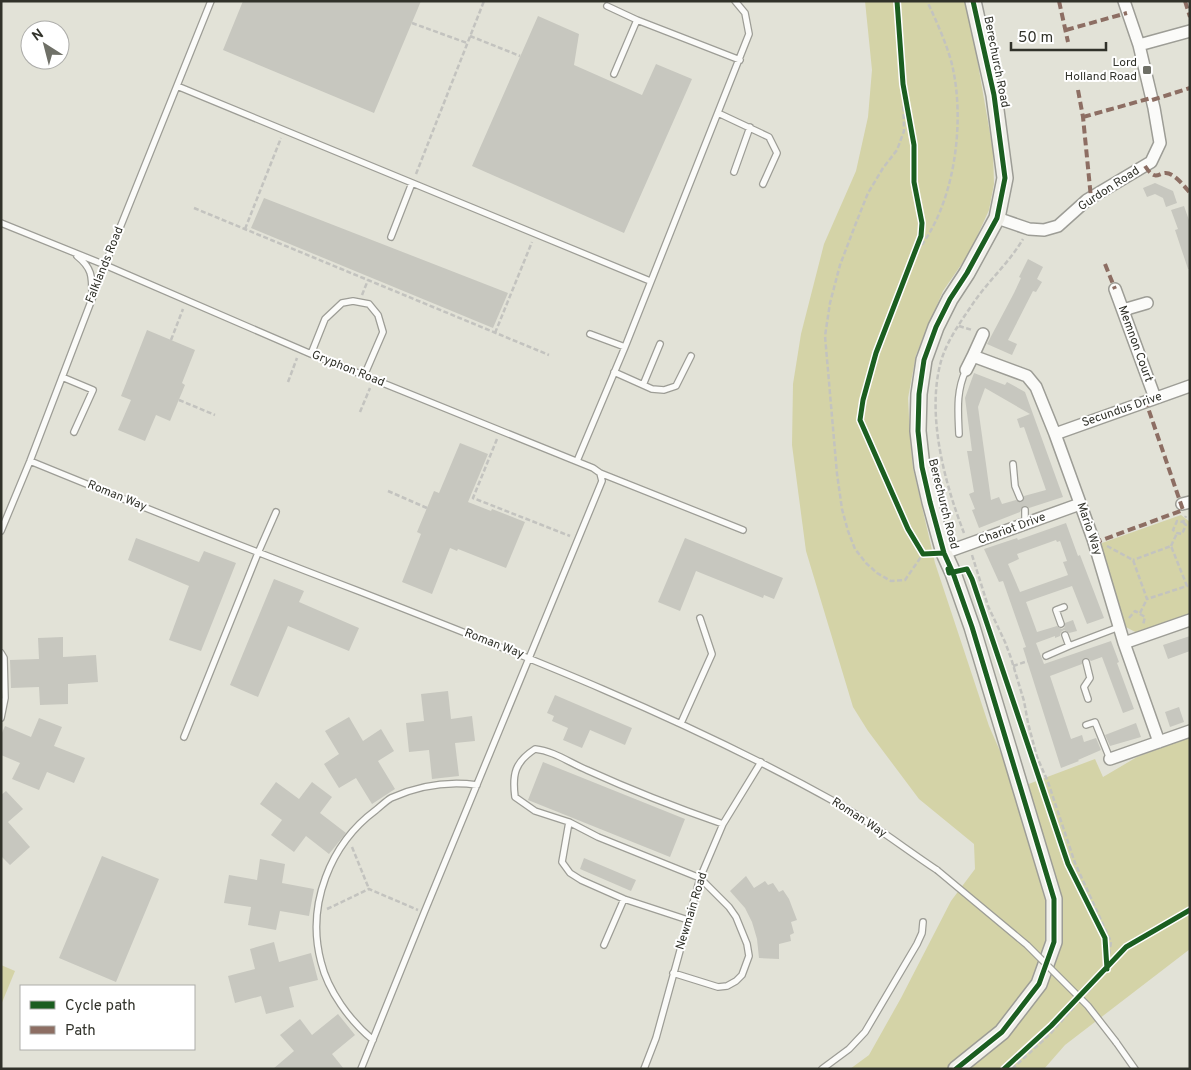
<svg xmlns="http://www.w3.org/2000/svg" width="1191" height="1070" font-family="Overpass,sans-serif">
<rect width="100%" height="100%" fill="#e2e2d7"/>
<path fill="#d4d3a7" d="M865 1H966L970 18 993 151 994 184 989 210 970 252 943 291 916 355 908 398 910 438 913 468 935 563 989 726 1010 774 1015 789 1095 759 1103 777 1137 757 1190 737V949L1065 1045 1044 1069H850L869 1055 901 998 951 901 975 869 974 844 919 799 868 731 853 707 806 551 792 445 793 384 801 334 824 244 856 171 868 117 872 70Z
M1181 515 1190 522V617L1139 634 1122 625 1095 552 1102 543Z
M1 965 15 971 1 1005Z"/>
<path fill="#c7c7bf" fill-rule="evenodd" d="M243 1H421L374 113 223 50Z
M538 16 579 34 574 65 642 95 656 64 692 79 624 233 472 166Z
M1155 183 1173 191 1177 203 1166 207 1163 198 1155 194 1147 197 1143 188Z
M264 198 508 293 493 328 251 228Z
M1184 206 1190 223V269H1188L1175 230 1178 229 1171 210Z
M1028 259 1043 267 1037 279 1042 282 1036 292 1033 291 1008 340 1017 344 1012 355 987 344 1014 293 1021 278 1019 277Z
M147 330 195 350 182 383 185 385 170 421 156 415 145 441 118 430 131 400 121 396Z
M974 373 1005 385 1007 382 1025 392 1063 497 1029 508 1027 506H1023L1020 512 979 528 972 510 975 509 969 494 974 492 967 451H972L965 398ZM985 388 1030 414 1017 419 1020 428 1024 427 1046 490 1024 496V500L1021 502 1016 500 1002 504 999 497 991 500 978 407Z
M460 443 488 454 468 502 491 511 492 509 525 522 506 568 458 549 457 551 450 548 432 594 402 582 421 534 417 532 434 491 439 493Z
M1066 523 1078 556 1080 555 1104 618 1087 624 1072 586 1026 602 1037 632 1057 626 1062 629 1065 627V623L1073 620 1077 631 1069 633 1064 630 1061 632 1060 636 1055 638V636L1036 643 1044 664 1111 641 1119 662 1117 663 1134 709 1123 713 1102 657 1091 661 1088 658H1084L1082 660V664L1050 676 1071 739 1082 735 1084 742 1096 738 1101 750 1078 760 1079 761 1061 768 1023 648 1026 647 1003 581 999 582 984 549 1017 538 1018 540ZM1056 540 1057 542 1060 541 1067 561 1063 562 1068 575 1020 592 1008 564 1019 559 1017 554Z
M136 538 199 562 204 551 236 563 201 651 169 640 189 586 128 560Z
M685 538 783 578 774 599 764 595 763 598 696 571 680 611 658 602Z
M274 579 304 591 299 602 359 628 349 651 288 626 258 697 230 685Z
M1190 636V651L1168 659 1163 645Z
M63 637V657L96 655 98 682 68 684V704L40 705 39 687 11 688 10 660 39 659 38 638Z
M448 691 451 719 472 716 475 741 455 743 459 776 432 779 429 750 409 752 406 723 424 721 421 694Z
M555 695 632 728 625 745 590 730 582 748 563 740 568 728 552 721 554 716 547 713Z
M1179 707 1184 722 1170 727 1165 712Z
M349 717 363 741 381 729 394 751 378 761 395 789 372 804 356 778 339 788 324 764 339 754 325 731Z
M39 718 62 727 54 746 85 758 74 783 47 772 39 790 12 779 20 763 1 755V735L5 726 31 737Z
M1136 723 1141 737 1110 746 1105 735Z
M543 762 685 819 670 857 528 800Z
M276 782 299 799 312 782 332 797 320 813 346 833 329 854 306 836 294 852 271 835 282 820 260 804Z
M6 791 23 809 8 822 30 847 10 865 1 856V795Z
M102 856 159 879 116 982 59 958Z
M584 858 636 880 631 891 580 869Z
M260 859 285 864 282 883 314 889 309 916 280 911 276 930 248 925 251 907 224 903 229 875 257 880Z
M746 876 754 888 765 881 768 885 773 883 779 892 783 890 789 899 797 920 791 922 794 933 790 935 791 941 779 944V959L759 958 757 939 752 922 745 908 730 891Z
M274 942 279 962 311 953 318 980 289 987 294 1007 266 1014 261 996 235 1003 228 976 255 969 250 949Z
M338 1014 355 1035 332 1054 344 1069H273L294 1051 280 1035 300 1019 312 1035Z"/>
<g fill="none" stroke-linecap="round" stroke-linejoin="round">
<g stroke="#9d9d96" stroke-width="8">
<path id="lane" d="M607 6 637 20
M614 74 637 20 740 60
M177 86 650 281
M718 113 769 137 777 153 763 184
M734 172 750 127
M1 223 105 265 311 354 593 468 600 473 602 481 424 913 361 1069
M391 237 412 183
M77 256C92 268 92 276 92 294
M590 334 625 347
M311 354 325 319 342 303 353 301 369 304 378 315 383 332 364 376
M614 372 652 389 664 390 676 386 691 356
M62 377 93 390 74 432
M643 385 660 344
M959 434C958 411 956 391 966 370
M30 461C140 506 250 550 361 592 523 655 685 718 837 803 872 823 904 848 937 870
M577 461 625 347 749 34 745 13 735 1
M1013 464 1015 486 1020 498
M600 473 743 530
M1025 510V524
M1 531 30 461 105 265 211 1
M1061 624 1056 610 1064 607
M1065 635 1069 646 1119 627
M1 653 4 658 5 698 1 718
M1046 656 1069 646
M1086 662 1090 678 1084 687 1088 699
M681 723 712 654 700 618
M1086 725 1095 722 1110 759
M184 737 258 553 276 512
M569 822 562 862 570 873 581 880 624 899 688 920
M604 945 624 899
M673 973 718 987 727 986 736 981 742 975 749 956 747 944 736 917 729 907 700 878 598 837 569 822 535 811 515 797C512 774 515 762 535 749 554 751 570 763 587 770 631 790 677 808 723 824
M373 1040C350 1021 328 991 321 962 306 905 330 844 376 810 381 806 386 801 391 798 418 786 448 781 477 785
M1116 1042 1135 1069
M644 1069 656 1038 700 878 723 824 761 762
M822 1069 849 1049 865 1032 917 944 922 933 923 922"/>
</g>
<g stroke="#9d9d96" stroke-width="14">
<path id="street" d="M1139 45 1190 31
M997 218 1029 229 1044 230 1058 226 1087 200 1151 162 1160 143 1154 108 1139 45 1124 1
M1115 289 1155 398
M1123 310 1147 303
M973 356 983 334
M966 370 973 356 1027 376 1036 387 1055 434 1093 539 1124 643 1159 742
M1055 434 1190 386
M1182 504 1190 502
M944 553 1080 504
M1124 643 1190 620
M1110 759 1190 731"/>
</g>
<g stroke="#9d9d96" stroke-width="18">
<path id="secondary" d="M956 1069 1002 1032 1039 984 1054 942V899L972 627 953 573 944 553 930 502 922 467 918 431 919 394 924 360 936 327 950 299 967 273 997 218 1005 178 994 95 973 1"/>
</g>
<path stroke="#c3c3bf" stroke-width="2.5" stroke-dasharray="5 2.5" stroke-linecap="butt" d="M412 23 467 43
M470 36 520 56
M903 84 904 131 897 150 883 168 868 193 856 223 840 265 830 303 825 336 837 474 842 509 848 531 855 549 866 563 877 573 891 581 905 580 923 554
M416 174 484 1
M194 208 549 355
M245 229 281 138
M917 251C954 206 965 126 953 69 949 49 936 20 927 1
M362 295 368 280
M959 326 972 330
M495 333 532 242
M171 340 183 309
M288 382 297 358
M179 400 215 415
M360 412 370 388
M497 439 473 498 570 536
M388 491 427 508
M1183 522 1186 525 1182 534 1177 533 1173 530 1177 521 1183 522 1186 516
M964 533C945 484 927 418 940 365 945 344 959 324 972 305 987 282 1009 263 1023 239
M1107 546 1133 560 1147 599 1187 586 1171 546 1133 560
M1171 546 1177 533
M972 555 988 606 1005 642 1011 658 1024 701 1028 723 1037 757 1048 782 1075 863 1111 942 1107 969 1087 993
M1140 613 1147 599
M1129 618 1135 611 1145 617 1143 625
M1013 666 1028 661
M352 847 369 889
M327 909 369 889 418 910
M1012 1069 1049 1035 1076 1005"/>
<use href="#lane" stroke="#fbfbf9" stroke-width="5.5"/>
<use href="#street" stroke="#fbfbf9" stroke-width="11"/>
<use href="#secondary" stroke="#f0efe9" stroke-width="15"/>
<g stroke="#9d9d96" stroke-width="8" stroke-linecap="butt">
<path id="lane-bridge" d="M937 870 1027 945 1088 1006 1116 1042"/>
</g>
<use href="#lane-bridge" stroke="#fbfbf9" stroke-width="5.5"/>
<path stroke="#8d6e63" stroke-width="4" stroke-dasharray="8 4" stroke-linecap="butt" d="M1059 1 1068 42
M1185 1 1190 17
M1066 30 1127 13
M1078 90 1083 117 1091 198
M1152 100 1190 88
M1083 117 1151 98
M1145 166C1158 186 1159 167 1172 175 1179 179 1185 187 1190 193
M1105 264 1115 289
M1094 543 1183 510 1146 402"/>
<g stroke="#fff" stroke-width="8">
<path id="cycleway" d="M897 1 903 84 914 145V182L922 223 921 236 876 353 863 400 860 420 908 529 923 554 944 553
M948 569 949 573 967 569 972 579 1068 864 1105 938 1107 969
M956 1069 1002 1032 1039 984 1054 942V899L972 627 953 573 944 553 930 502 922 467 918 431 919 394 924 360 936 327 950 299 967 273 997 218 1005 178 994 95 973 1
M1004 1069 1051 1026 1126 947 1190 910"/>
</g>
<use href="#cycleway" stroke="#1b5e20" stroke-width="5"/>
</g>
<rect fill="#6f7067" stroke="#fff" stroke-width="2" x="1142" y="65" width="10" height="10" rx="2.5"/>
<g text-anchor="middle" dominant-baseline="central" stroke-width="4" stroke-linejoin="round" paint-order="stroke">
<g font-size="12" fill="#31322a" stroke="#fff">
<text transform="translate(996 62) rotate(79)">Berechurch Road</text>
<text transform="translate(1109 189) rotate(-33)">Gurdon Road</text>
<text transform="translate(105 265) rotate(-68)">Falklands Road</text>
<text transform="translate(1135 344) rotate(70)">Memnon Court</text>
<text transform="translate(348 369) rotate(22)">Gryphon Road</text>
<text transform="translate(1122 410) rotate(-19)">Secundus Drive</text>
<text transform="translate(117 496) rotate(22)">Roman Way</text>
<text transform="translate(943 504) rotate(76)">Berechurch Road</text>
<text transform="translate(1012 529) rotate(-20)">Chariot Drive</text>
<text transform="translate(1089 529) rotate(71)">Mario Way</text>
<text transform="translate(494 644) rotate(21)">Roman Way</text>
<text transform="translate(859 818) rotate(33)">Roman Way</text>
<text transform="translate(692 911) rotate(-73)">Newmain Road</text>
</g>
<g font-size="12" fill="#31322a" stroke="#fff" text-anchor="end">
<text x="1137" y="63">Lord<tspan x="1137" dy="14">Holland Road</tspan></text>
</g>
</g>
<rect width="1191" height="1070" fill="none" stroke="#31322a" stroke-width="5"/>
<rect x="20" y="985" width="175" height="65" fill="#ffffff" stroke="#adadaa"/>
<rect x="30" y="1001" width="25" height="8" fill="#1b5e20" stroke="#adadaa"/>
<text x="65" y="1010" font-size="15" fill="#31322a">Cycle path</text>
<rect x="30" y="1026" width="25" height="8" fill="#8d6e63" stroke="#adadaa"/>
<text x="65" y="1035" font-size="15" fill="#31322a">Path</text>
<g transform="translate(45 45) rotate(324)"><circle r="24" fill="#ffffff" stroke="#adadaa"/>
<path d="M0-4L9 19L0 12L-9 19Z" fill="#6f7067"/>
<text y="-8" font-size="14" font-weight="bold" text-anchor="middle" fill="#31322a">N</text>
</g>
<path d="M1011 42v8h95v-8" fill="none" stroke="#31322a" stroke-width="2.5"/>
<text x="1018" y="42" font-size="15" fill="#31322a" stroke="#ffffff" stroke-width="4" paint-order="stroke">50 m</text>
</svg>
